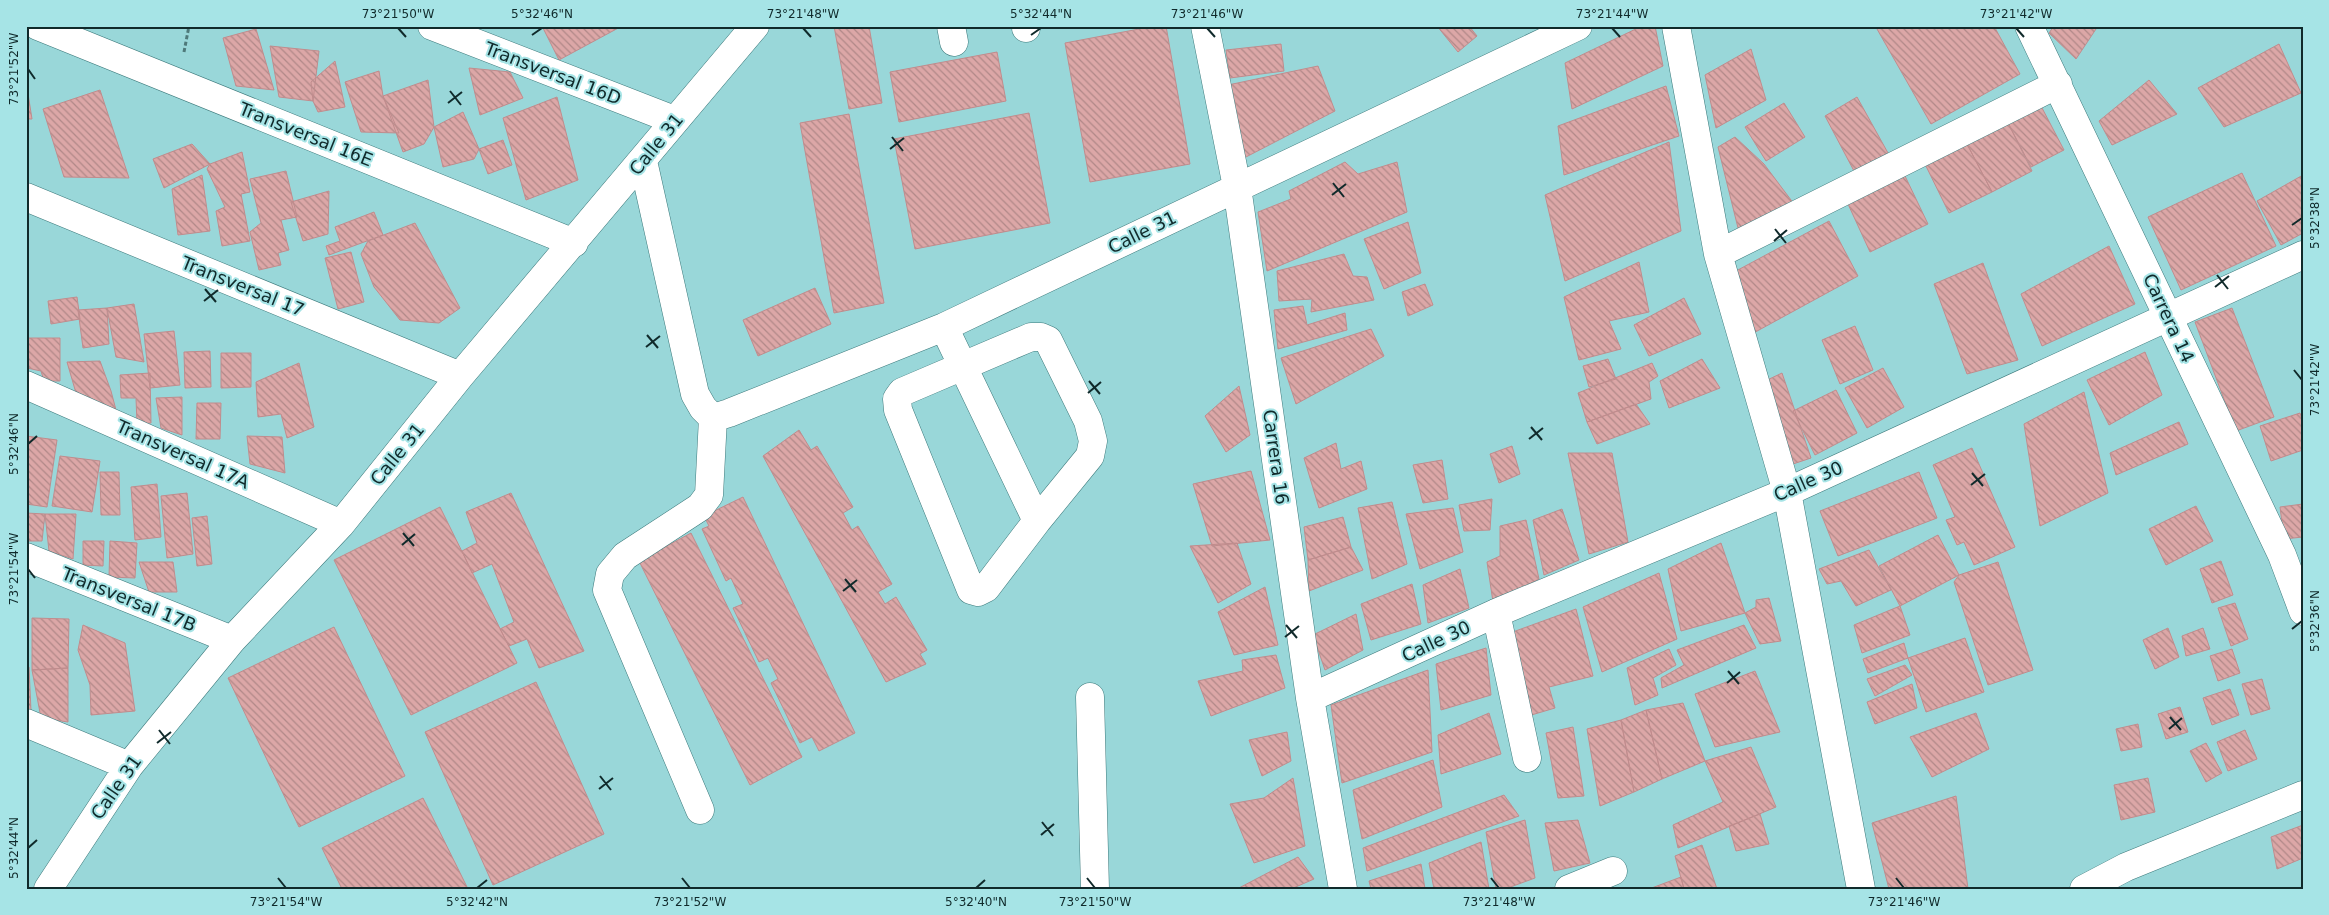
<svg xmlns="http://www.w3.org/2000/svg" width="2329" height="915" font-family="'DejaVu Sans',sans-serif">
<defs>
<pattern id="building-back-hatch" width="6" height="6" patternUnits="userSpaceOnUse" patternTransform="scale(1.25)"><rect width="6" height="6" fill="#dca7a7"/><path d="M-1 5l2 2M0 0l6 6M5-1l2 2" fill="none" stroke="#b18888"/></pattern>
</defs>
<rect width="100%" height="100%" fill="#99d7d9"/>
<path fill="url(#building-back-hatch)" stroke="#c08c8d" d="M542 26H622L559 60Z
M834 26H869L882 103 849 109Z
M1155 26H1166L1190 164 1090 182 1065 43Z
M1437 26H1469L1477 36 1458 52Z
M1642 26H1655L1663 66 1572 109 1565 63Z
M1882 26H1994L2020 74 1931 124 1877 29Z
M2054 26H2098L2076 59 2049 33Z
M256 29 274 90 236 86 223 38Z
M1281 44 1284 71 1230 78 1226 50Z
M2279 44 2301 93 2224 127 2198 88Z
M270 46 319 51 313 101 279 97Z
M1751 49 1766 100 1716 128 1705 75Z
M997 52 1006 101 899 122 890 72Z
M335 61 345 107 318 112 313 101 311 82Z
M1318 66 1335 111 1244 158 1228 85Z
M469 68 510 72 523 98 480 115Z
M379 71 383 96 399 133 361 132 345 82Z
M428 80 434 127 424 144 403 152 383 96Z
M2149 80 2177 114 2112 145 2099 121Z
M26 81 32 119H26Z
M1666 86 1679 136 1564 175 1558 126Z
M100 90 129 178 64 177 43 109Z
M557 97 578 180 526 200 503 118Z
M1857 97 1888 153 1854 171 1825 116Z
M1784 103 1805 137 1766 161 1745 127Z
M2041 106 2064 150 2031 167 2008 123Z
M463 112 479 149 474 159 443 167 434 127Z
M1029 113 1050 223 915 249 894 139Z
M849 114 884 303 834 313 800 123Z
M2008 123 2032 171 1992 192 1967 144Z
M1735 137 1764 164 1797 208 1739 232 1718 147Z
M503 140 512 165 488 174 479 149Z
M1669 142 1681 231 1565 281 1545 195Z
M192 144 210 164 164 188 153 159Z
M1967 144 1992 192 1949 213 1923 160Z
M242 152 250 192 241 194 250 241 222 246 216 211 225 207 207 169 210 164Z
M1345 162 1358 174 1397 162 1407 212 1267 271 1258 212 1291 199 1289 191Z
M286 171 297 217 281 220 289 250 278 253 281 265 259 270 250 232 261 223 250 179Z
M2242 173 2276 246 2181 290 2148 217Z
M202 175 210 231 178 235 172 189Z
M2303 175V233L2281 245 2257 201Z
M1905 176 1928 224 1870 252 1848 204Z
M329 191 328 234 303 241 291 202Z
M374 212 383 235 329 255 326 246 340 241 335 227Z
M1829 221 1858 276 1748 336 1736 271Z
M1408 222 1421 273 1384 289 1364 239Z
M415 223 460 308 439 323 400 320 374 287 361 254 368 241Z
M2109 246 2135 304 2042 346 2021 294Z
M351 252 364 302 338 309 325 258Z
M1344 254 1353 276 1367 277 1374 300 1311 312 1312 299 1279 301 1277 271Z
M1639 262 1649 312 1609 321 1621 349 1579 360 1564 297Z
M1983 263 2018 360 1967 374 1934 284Z
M1425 284 1433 305 1408 316 1402 292Z
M815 288 831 324 758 356 743 320Z
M77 297 80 319 51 324 48 301Z
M1684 298 1701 334 1649 356 1634 325Z
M134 304 144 362 116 357 107 308Z
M1303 306 1307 325 1345 313 1347 330 1278 349 1274 310Z
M107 308 109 344 83 348 78 310Z
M2232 308 2274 417 2236 431 2195 322Z
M1855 326 1873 370 1840 384 1822 340Z
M1371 329 1384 356 1296 404 1281 358Z
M174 331 180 385 150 388 144 334Z
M27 338H60V381H44L41 371 27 368Z
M210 351 211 387 185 388 184 352Z
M2145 352 2162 395 2109 425 2087 380Z
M221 353H251V387L221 388Z
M1608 359 1616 379 1589 387 1583 366Z
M1702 359 1720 388 1669 408 1660 381Z
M100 361 111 391 116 410 76 393 67 362Z
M299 363 314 427 287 438 281 414 258 417 256 382Z
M1652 363 1658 376 1649 382 1651 399 1587 422 1578 393Z
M1883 368 1904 407 1867 428 1845 388Z
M150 373 151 423 137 424 136 398H121L120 375Z
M1782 373 1811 458 1787 466 1763 382Z
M1239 386 1250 435 1226 452 1205 416Z
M1836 390 1857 433 1815 455 1793 411Z
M2084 392 2108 493 2040 526 2024 424Z
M182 397V435L161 428 156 398Z
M197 403H221L220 439H196Z
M1636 404 1650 424 1597 444 1587 422Z
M2300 413 2303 422V450L2271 461 2260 426Z
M2179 422 2188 444 2116 475 2110 453Z
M799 430 811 450 817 446 853 507 843 513 852 530 858 526 892 584 878 592 885 604 896 597 927 650 920 654 926 664 886 682 763 456Z
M26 436 57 440 47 507 26 504Z
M247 436 282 437 285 473 250 464Z
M1336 443 1341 469 1361 461 1367 489 1319 508 1304 458Z
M1512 446 1520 474 1499 483 1490 454Z
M1972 448 2015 547 1974 565 1964 542 1957 545 1946 520 1955 517 1933 465Z
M1568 453H1612L1628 542 1589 554Z
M60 456 100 461 92 512 52 506Z
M1442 460 1448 499 1423 503 1413 465Z
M1251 471 1270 540 1212 546 1193 484Z
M100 472H119L120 515H101Z
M1919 472 1937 518 1838 556 1820 511Z
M157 484 161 537 135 540 131 487Z
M187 493 193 554 167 558 161 496Z
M511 493 584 651 539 668 527 639 509 646 500 629 514 622 492 564 472 573 462 551 477 543 466 512Z
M743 497 855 733 819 751 812 737 800 743 771 683 778 679 768 658 759 662 733 608 743 604 731 578 726 581 702 529 709 526 704 516Z
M1492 499 1490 530 1464 531 1459 505Z
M1392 502 1407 564 1372 579 1358 508Z
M2303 504V537L2284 539 2280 507Z
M2196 506 2213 541 2166 565 2149 529Z
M440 507 517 663 411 715 334 560Z
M1453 508 1463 552 1420 569 1406 514Z
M1562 509 1579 560 1544 575 1533 520Z
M26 513 45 514 42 541H26Z
M45 514H76L73 559 49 551Z
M207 516 212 564 197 566 192 518Z
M1343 517 1351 547 1308 560 1304 527Z
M1526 520 1539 579 1493 602 1487 562 1500 556V526Z
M691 533 802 757 750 785 639 561Z
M1938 535 1959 575 1900 606 1879 566Z
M83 541H104L103 566 83 565Z
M110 541 137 543 135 578 109 577Z
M1237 543 1251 584 1218 603 1190 546Z
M1721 543 1745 613 1681 631 1668 569Z
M1351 547 1363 570 1309 591 1308 560Z
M1869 550 1891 590 1856 606 1841 581 1827 584 1819 569Z
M2221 561 2233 595 2212 603 2200 569Z
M139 562H173L177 592H149Z
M1998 562 2033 670 1988 685 1954 582 1959 575Z
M1460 569 1469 608 1428 623 1423 585Z
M1659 573 1677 639 1602 672 1583 607Z
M1412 584 1421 624 1371 640 1361 604Z
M1265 587 1278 645 1234 655 1218 612Z
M1769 598 1781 641 1760 644 1745 613 1756 607V600Z
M2235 603 2248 639 2231 646 2218 608Z
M26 606 28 666H26Z
M1900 606 1910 635 1862 653 1854 625Z
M1576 609 1593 676 1549 687 1555 708 1528 716 1510 633Z
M1356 614 1363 650 1325 670 1313 635Z
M32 618 69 619 68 668 32 670Z
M83 625 125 643 135 711 91 715 90 685 78 650Z
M1744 625 1756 648 1662 688 1661 678 1684 665 1677 650Z
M334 627 405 776 299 827 228 678Z
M2168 628 2179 657 2155 669 2143 640Z
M2203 628 2210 649 2186 656 2182 636Z
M1965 638 1984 692 1926 712 1908 658Z
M1904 643 1908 658 1868 673 1863 659Z
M1486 648 1491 695 1441 710 1436 664Z
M1669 649 1676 665 1653 678 1658 695 1635 705 1627 668Z
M2232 649 2240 673 2218 681 2210 656Z
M1276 655 1285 688 1211 716 1198 681 1243 671 1242 660Z
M1905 665 1912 675 1875 696 1867 679Z
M26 667H29L31 711 26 709Z
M68 668V722L41 718 32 670Z
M1428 670 1432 752 1342 783 1331 705Z
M1755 671 1780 732 1715 747 1695 694Z
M2262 679 2270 709 2251 715 2242 684Z
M536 682 604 834 493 885 425 732Z
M1912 684 1917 708 1875 724 1867 702Z
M2230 689 2239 715 2212 725 2203 698Z
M1683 703 1705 761 1662 779 1646 710Z
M2180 707 2188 732 2166 739 2158 714Z
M1646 710 1662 779 1634 792 1621 720Z
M1489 713 1501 754 1441 774 1438 735Z
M1976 713 1989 749 1932 777 1910 737Z
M1621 720 1634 792 1600 806 1587 729Z
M2138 724 2142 747 2121 751 2116 729Z
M1573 727 1584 796 1558 798 1546 733Z
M2245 730 2257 759 2228 771 2217 742Z
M1287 732 1291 761 1262 776 1249 740Z
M2206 743 2222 773 2206 782 2190 751Z
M1751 747 1776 807 1678 848 1673 825 1723 802 1705 761Z
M1433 760 1442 807 1362 839 1353 790Z
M1293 778 1305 846 1254 863 1230 804 1264 798Z
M2148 778 2155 812 2121 820 2114 785Z
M1504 795 1519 816 1367 871 1363 848Z
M1956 796 1968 889H1889L1872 823Z
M423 798 468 889H342L322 848Z
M1760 814 1769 844 1736 851 1729 826Z
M1525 820 1535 878 1505 889H1496L1486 832Z
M1578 820 1590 863 1554 871 1545 823Z
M2303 825V858L2277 869 2271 837Z
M1481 842 1489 889H1434L1429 863Z
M1702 845 1717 889H1684L1675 856Z
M1298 857 1314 879 1291 889H1237Z
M1421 864 1425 889H1371L1369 881Z
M1681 877 1684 889H1649Z"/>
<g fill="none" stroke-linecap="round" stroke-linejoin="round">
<g stroke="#3d7a7c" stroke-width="29">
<path id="minor" d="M38 26 574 243
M432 26 674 120
M951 26 954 42
M1026 26V28
M1205 26 1237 187 1310 698 1343 889
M1676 26 1718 254 1787 492 1861 889
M2029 26 2282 555 2303 611
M643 161 695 394 703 408 713 418 729 413 944 327 1578 26
M26 197 460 376
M1718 254 2058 84
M944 327 1037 521
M1031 337H1041L1048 340 1088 421 1093 441 1090 456 1037 521 986 588 978 592 971 590 898 410 897 399 902 392Z
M26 385 341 524
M26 557 232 640
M1496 613 1527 758
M1090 697 1095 889
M1310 698 1496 613 1787 492 2303 255
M26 723 129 766
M700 810 607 590 610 574 625 556 700 507 709 495 713 418
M48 889 129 766 232 640 341 524 460 376 755 26
M1569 889 1613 871
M2084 889 2126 867 2303 795"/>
</g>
<path stroke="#4e797a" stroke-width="3" stroke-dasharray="4 2.5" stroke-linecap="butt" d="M184 52 189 26"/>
<use href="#minor" stroke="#fff" stroke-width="28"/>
</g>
<path fill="none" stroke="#102a2b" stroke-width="2" d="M398 28 406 37M803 28 811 37M1207 28 1215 37M1612 28 1620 37M2016 28 2024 37M532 35 542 28M1031 35 1041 28M28 69 35 79M450 91 461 105M448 103 462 92M892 137 903 151M890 149 904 138M1333 183 1344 197M1332 195 1346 184M2292 225 2302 218M1775 229 1786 243M1774 241 1787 230M2217 275 2228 289M2215 287 2229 276M205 289 216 302M204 301 218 290M647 335 658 348M646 347 660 336M2294 370 2302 380M1089 381 1100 394M1088 393 1101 382M1531 427 1542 440M1529 439 1543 428M28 444 37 436M1972 473 1983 486M1971 485 1985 474M403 533 414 546M402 545 415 534M28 569 35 578M845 579 856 592M843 591 857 580M1286 625 1297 638M2292 629 2302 621M1285 637 1299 626M1728 671 1739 684M1727 683 1740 672M2170 717 2181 730M2169 729 2182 718M159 730 170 744M157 743 171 732M600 776 611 790M599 789 613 778M1042 822 1053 836M1041 835 1054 824M28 848 37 840M278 878 286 888M682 878 690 888M1087 878 1095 888M1491 878 1499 888M1896 878 1904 888M477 888 487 880M976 888 985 880"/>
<g text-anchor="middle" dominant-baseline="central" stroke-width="4" stroke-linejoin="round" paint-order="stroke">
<g font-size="18" fill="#102a2b" stroke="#a6e4e6">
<text transform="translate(553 73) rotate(21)">Transversal 16D</text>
<text transform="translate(306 134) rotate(22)">Transversal 16E</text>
<text transform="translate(656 144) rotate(-51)">Calle 31</text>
<text transform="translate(1142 232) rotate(-26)">Calle 31</text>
<text transform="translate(243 286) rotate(22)">Transversal 17</text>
<text transform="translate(2169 318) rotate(65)">Carrera 14</text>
<text transform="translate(183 454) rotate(24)">Transversal 17A</text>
<text transform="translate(397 454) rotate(-51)">Calle 31</text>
<text transform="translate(1276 457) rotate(82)">Carrera 16</text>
<text transform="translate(1808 481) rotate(-24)">Calle 30</text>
<text transform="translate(129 599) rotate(22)">Transversal 17B</text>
<text transform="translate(1436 641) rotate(-25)">Calle 30</text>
<text transform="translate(116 787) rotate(-55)">Calle 31</text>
</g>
</g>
<rect width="2329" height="915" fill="none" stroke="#a6e4e6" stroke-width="55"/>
<rect x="28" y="28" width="2274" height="860" fill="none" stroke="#102a2b" stroke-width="2"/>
<g font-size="12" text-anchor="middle" fill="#102a2b">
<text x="398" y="18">73°21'50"W</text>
<text x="542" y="18">5°32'46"N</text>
<text x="803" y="18">73°21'48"W</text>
<text x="1041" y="18">5°32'44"N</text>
<text x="1207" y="18">73°21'46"W</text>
<text x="1612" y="18">73°21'44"W</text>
<text x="2016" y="18">73°21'42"W</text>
<text transform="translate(14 69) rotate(-90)" y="4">73°21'52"W</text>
<text transform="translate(2315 218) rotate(-90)" y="4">5°32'38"N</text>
<text transform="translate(2315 380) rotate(-90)" y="4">73°21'42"W</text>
<text transform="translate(14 444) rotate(-90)" y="4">5°32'46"N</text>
<text transform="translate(14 569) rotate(-90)" y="4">73°21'54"W</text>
<text transform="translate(2315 621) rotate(-90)" y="4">5°32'36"N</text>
<text transform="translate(14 848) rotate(-90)" y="4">5°32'44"N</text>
<text x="286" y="906">73°21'54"W</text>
<text x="477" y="906">5°32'42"N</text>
<text x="690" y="906">73°21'52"W</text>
<text x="976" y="906">5°32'40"N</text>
<text x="1095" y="906">73°21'50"W</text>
<text x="1499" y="906">73°21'48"W</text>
<text x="1904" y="906">73°21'46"W</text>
</g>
</svg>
